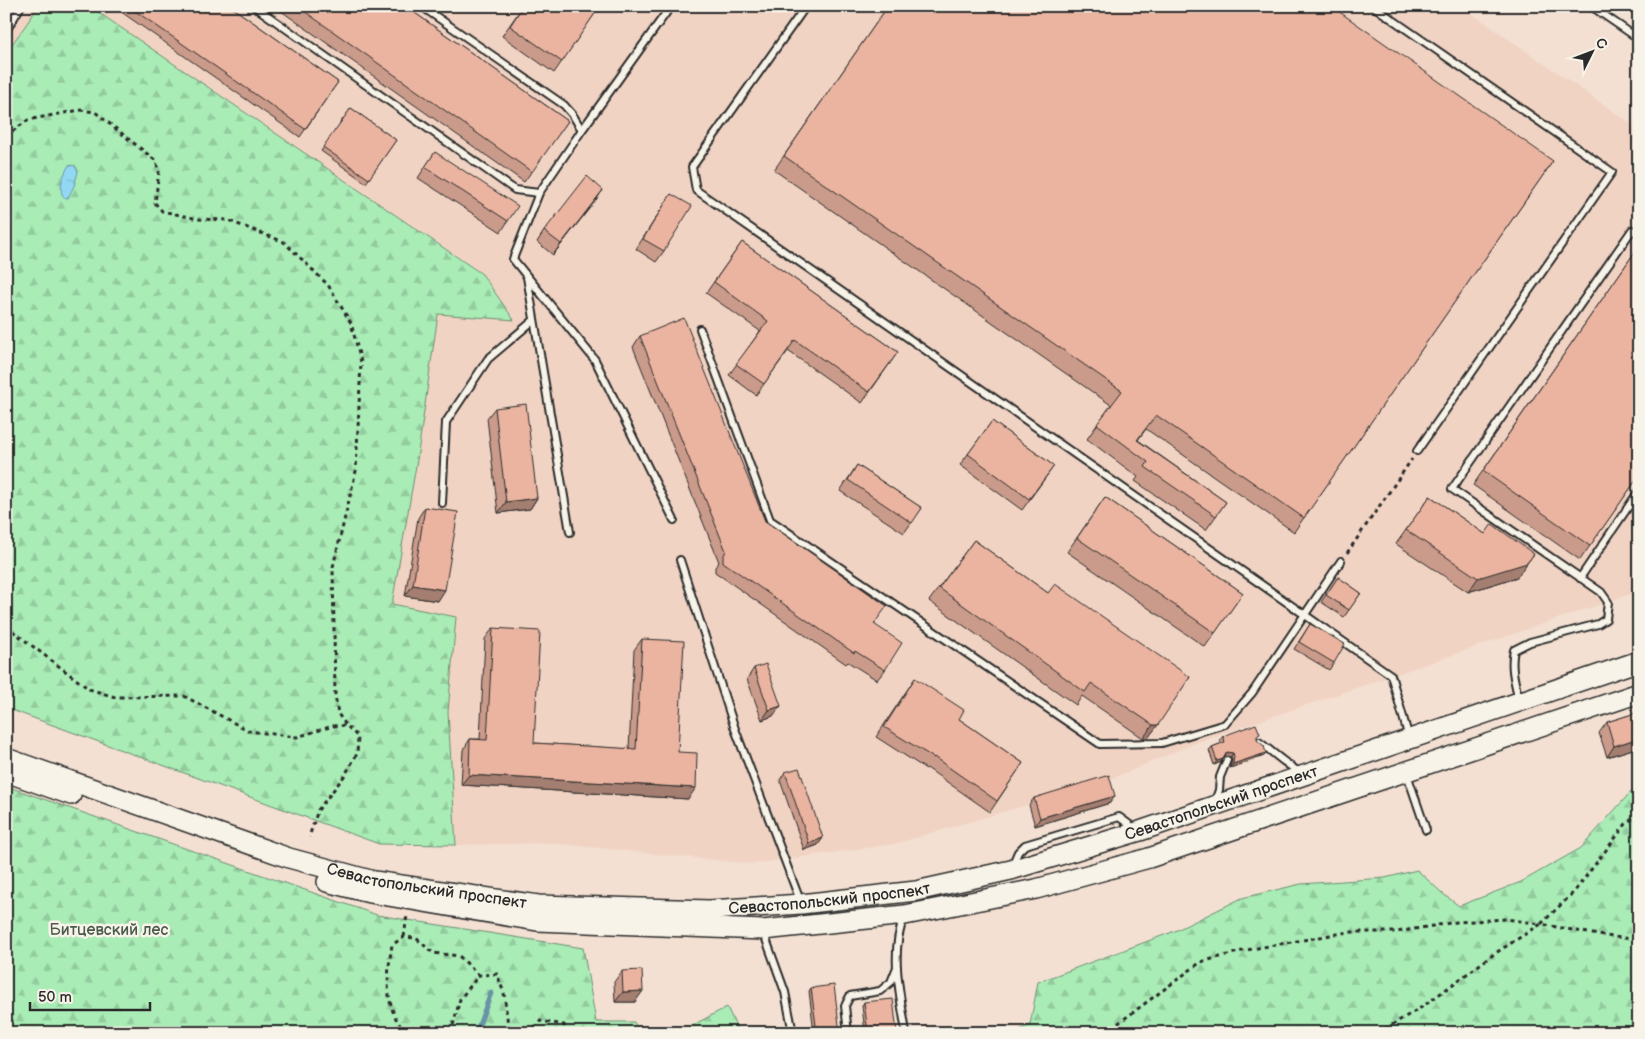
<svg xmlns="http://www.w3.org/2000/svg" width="1645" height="1039" font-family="'Balsamiq Sans',sans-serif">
<defs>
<pattern id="forest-firs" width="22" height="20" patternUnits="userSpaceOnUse" patternTransform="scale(1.25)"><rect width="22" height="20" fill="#a9ecb6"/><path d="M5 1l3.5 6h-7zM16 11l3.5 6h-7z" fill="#92cb9d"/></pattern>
<pattern id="water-ripples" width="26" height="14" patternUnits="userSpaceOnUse" patternTransform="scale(1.25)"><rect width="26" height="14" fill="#92d8f4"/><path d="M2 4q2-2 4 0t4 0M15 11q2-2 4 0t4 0" fill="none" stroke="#7ebad1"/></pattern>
</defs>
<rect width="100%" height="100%" fill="#f3e0d2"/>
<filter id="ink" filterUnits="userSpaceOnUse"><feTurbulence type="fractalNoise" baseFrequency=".02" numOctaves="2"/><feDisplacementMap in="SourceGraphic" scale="10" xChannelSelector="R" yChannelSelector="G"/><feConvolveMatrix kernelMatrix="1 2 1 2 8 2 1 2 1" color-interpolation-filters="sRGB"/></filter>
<g filter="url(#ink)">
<path fill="#f1d3c3" d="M6 6H39L6 53Z
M89 6H1461L1639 129V591L1198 742 1104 782 895 844 752 864 551 843 456 845 448 712 456 617 392 605 417 460 438 314 514 319 482 273Z"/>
<path fill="url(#forest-firs)" stroke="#6a8c70" d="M39 6H89L482 274 514 320 438 314 417 460 392 604 456 617 448 712 456 845 379 844 6 708V53Z
M6 786 377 915 583 948 596 1022H634L640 1033H6Z
M1639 786V1033H1012L1030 1025 1038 982 1175 931 1242 898 1301 884 1385 878 1417 870 1442 893 1459 906 1521 882 1581 848 1629 794Z
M727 1007 739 1033H678Z"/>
<path fill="url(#water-ripples)" stroke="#6993a4" d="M69 165 75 166 78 172 74 186 68 198H64C57 187 64 174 69 165Z"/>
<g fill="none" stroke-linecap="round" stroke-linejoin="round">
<path stroke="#6993a4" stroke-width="5" d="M476 1033 491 993"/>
<g stroke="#2b2b2b" stroke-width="10">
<path id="lane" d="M254 6 515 190 539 193 582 130 572 114 564 105 421 6
M806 6 692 167 696 190 1391 675 1409 738
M1373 6 1612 172 1417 451
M1591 6 1639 39
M6 31 21 6
M582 130 671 6
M539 193 513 259 595 360 674 520
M527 277 570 532
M700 329 770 520 1100 744 1162 743 1225 724 1252 693 1341 561
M442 503 446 422 488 359 534 320
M680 560 735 729 801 903
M1580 578 1639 491
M1519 700C1515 683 1510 667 1514 650L1530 642 1598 624 1606 619 1608 602 1601 592 1452 489 1632 230 1639 234
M1259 742C1273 752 1285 764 1301 773
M1407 774 1426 830
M1215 801 1219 790 1220 777 1227 760
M1012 866 1018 852 1025 845 1119 817 1134 828
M904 918C889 953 901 997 906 1033
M763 931 785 992 793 1033
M848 1033 845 1006 850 996 880 991 891 982 897 967"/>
</g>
<g stroke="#2b2b2b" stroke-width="22">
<g id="secondary">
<path id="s1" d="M6 758 289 858 374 881 538 905 710 910 801 904 916 891 1011 870 1140 831 1639 661"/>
<path d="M6 772 71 795"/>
<path d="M327 882 370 893 537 921 763 930 905 915 1036 889 1149 858 1639 693"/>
</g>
</g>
<path stroke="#2b2b2b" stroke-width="3" stroke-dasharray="4 4" stroke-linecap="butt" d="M6 136 28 120 80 110 95 112 156 161 159 172 155 203 162 211 198 219 227 220 284 242 328 285 351 323 361 362 356 471 333 567 335 695 338 714 346 725
M1347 553 1412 459
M6 626 89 689 115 697 184 696 249 731 297 737 333 726 346 725 358 737 357 754 345 775 318 810 309 837
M404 937 407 915
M406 1033C383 1007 387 976 392 945L404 937 416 938 433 953 459 956 479 975
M451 1033 460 999 479 975 497 974 504 993 509 1033
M527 1033 540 1021 564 1025 569 1033
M1105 1033 1201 962 1246 950 1348 932H1397L1456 922 1506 919 1541 924 1574 892 1626 824 1639 813
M1378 1033 1422 1007 1494 954 1541 924 1598 935 1639 940"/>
<use href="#lane" stroke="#f7f3e8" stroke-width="6"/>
<use href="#secondary" stroke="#f7f3e8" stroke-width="19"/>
</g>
<path fill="#ca9b8a" stroke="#2b2b2b" d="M119 6H230L338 82 300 137 117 9Z
M274 6H405L568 121 524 182Z
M523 6H600L554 73 502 36Z
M888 6 1553 161 1294 532 1146 429 1138 440 1226 502 1206 530 1135 481 1138 477 1087 439 1111 405 774 170Z
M351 108 396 140 366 183 321 151Z
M435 152 508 221 501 232 418 178Z
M603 190 553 255 537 242 544 231Z
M671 194 664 251 656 262 636 249Z
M742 242 898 352 862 403 788 351 756 395 729 375 760 331 706 293Z
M1639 246V476L1580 560 1473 485Z
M640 336 765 521 874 624 885 670 877 680 848 662 846 664 715 572V567L719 562 633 347Z
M495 408 537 498 530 509 498 513 487 418Z
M992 421 1054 466 1022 510 960 465Z
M857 465 922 508 904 533 840 491Z
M1430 496 1485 534 1517 577 1468 592 1396 544Z
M1105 497 1243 593 1205 647 1067 552Z
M425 507 438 601 405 596 418 518Z
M974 540 1048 593 1190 677 1148 738H1143L1082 696 1076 705 929 601Z
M1338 577 1361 593 1344 617 1321 602Z
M1310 624 1334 663 1329 670 1294 649Z
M493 628 534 743 629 749 634 650 642 639 678 752 688 799 461 785 463 750 470 739H480L485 639Z
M754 668 773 716 762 720 747 679Z
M915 678 959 719 1023 763 990 812 927 768 926 769 876 737Z
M1639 712V747L1607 757 1599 733 1607 722Z
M1223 736 1257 737V740L1266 753 1264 756 1230 768 1232 760 1231 757 1225 756 1221 762 1214 765 1209 750 1212 747 1222 743 1220 740Z
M785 772 818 845 804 850 780 780Z
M1034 798 1110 803 1035 826 1029 805Z
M622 971 635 1002H615L614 982Z
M811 988 840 1033H814L809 991Z
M864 1002 897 1033H865L862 1006Z"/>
<path fill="#a47e70" stroke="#2b2b2b" d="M603 190 596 200 553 255 561 244Z
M537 498 530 509 498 513 506 502Z
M1534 554 1517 577 1468 592 1478 578Z
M413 585 445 590 438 601 405 596Z
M781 706 773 716 762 720 769 710Z
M1153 725H1158L1148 738H1143Z
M1639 738V747L1607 757 1614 746Z
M1227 752 1233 753 1231 757 1224 756Z
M1266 753 1264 756 1230 768 1233 764Z
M1223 759 1221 762 1214 765 1217 761Z
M469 775 696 788 688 799 461 785Z
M1115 796 1110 803 1035 826 1040 818Z
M823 838 818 845 804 850 809 843Z
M643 991 635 1002H615L623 992Z"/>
<path fill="#ebb4a0" stroke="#2b2b2b" d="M128 6H230L338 82 305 129Z
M297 6H405L568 121 532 172Z
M523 6H600L562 62 510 26Z
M888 6H1331L1553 161 1304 518 1156 415 1137 440 1226 502 1216 516 1145 467 1148 462 1097 424 1122 391 784 156Z
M351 108 396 140 369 179 323 147Z
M435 152 518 206 508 221 425 167Z
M587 176 603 190 561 244 544 231Z
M671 194 692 206 664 251 643 239Z
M742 242 898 352 869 392 795 340 764 384 736 364 768 321 714 282Z
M1639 246V476L1590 546 1483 471Z
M684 318 765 521 887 606 874 624 902 643 885 670 855 651 854 653 723 562V557L726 551 640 336Z
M526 404 537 498 506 502 495 408Z
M992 421 1054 466 1029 499 968 454Z
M857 465 922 508 912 523 848 480Z
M1430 496 1485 534 1492 524 1534 554 1527 563 1478 578 1406 530Z
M1105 497 1243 593 1215 633 1077 538Z
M425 507 458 512 445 590 413 585Z
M974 540 1048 593 1055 584 1190 677 1158 725H1153L1091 683 1085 692 939 588Z
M1338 577 1361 593 1349 610 1326 595Z
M1310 624 1345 644 1334 663 1299 642Z
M493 628 540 631 534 743 636 749 642 639 684 641 678 752 697 753 696 788 469 775 470 739 487 740Z
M766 664 781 706 769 710 754 668Z
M915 678 964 710 959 719 1023 763 997 801 934 757V758L884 727Z
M1639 712V738L1614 746 1607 722Z
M1256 724 1260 734 1257 736V740L1264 746 1266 753 1233 764 1234 756 1233 753 1227 752 1223 759 1217 761 1212 747 1225 742 1223 736Z
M799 768 823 838 809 843 785 772Z
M1109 775 1115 796 1040 818 1034 798Z
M642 970 643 991 623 992 622 971Z
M834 985 840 1033H817L811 988Z
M893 999 897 1033H868L864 1002Z"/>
</g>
<g text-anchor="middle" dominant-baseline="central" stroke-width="5" stroke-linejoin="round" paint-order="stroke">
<g font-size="16" fill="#2b2b2b" stroke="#f7f3e8">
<text stroke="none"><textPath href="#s1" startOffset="1251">Севастопольский проспект</textPath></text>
<text stroke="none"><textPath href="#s1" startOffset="441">Севастопольский проспект</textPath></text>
<text stroke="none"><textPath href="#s1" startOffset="846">Севастопольский проспект</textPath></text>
</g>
<g font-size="16" fill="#4a5b4e" stroke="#f7f3e8">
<text x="109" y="930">Битцевский лес</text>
</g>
</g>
<rect width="1645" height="1039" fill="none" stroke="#f7f3e8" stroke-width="25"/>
<rect x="12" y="12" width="1620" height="1014" fill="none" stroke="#2b2b2b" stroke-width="2" filter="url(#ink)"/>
<g transform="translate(1592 52) rotate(48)" stroke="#f7f3e8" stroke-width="4" paint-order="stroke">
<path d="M0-4L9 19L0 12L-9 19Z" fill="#2b2b2b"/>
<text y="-8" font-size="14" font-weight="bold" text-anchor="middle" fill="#2b2b2b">С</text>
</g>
<path d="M30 1002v8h120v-8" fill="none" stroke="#2b2b2b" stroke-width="2.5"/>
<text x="38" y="1002" font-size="15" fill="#2b2b2b" stroke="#f7f3e8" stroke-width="4" paint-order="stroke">50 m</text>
</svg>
